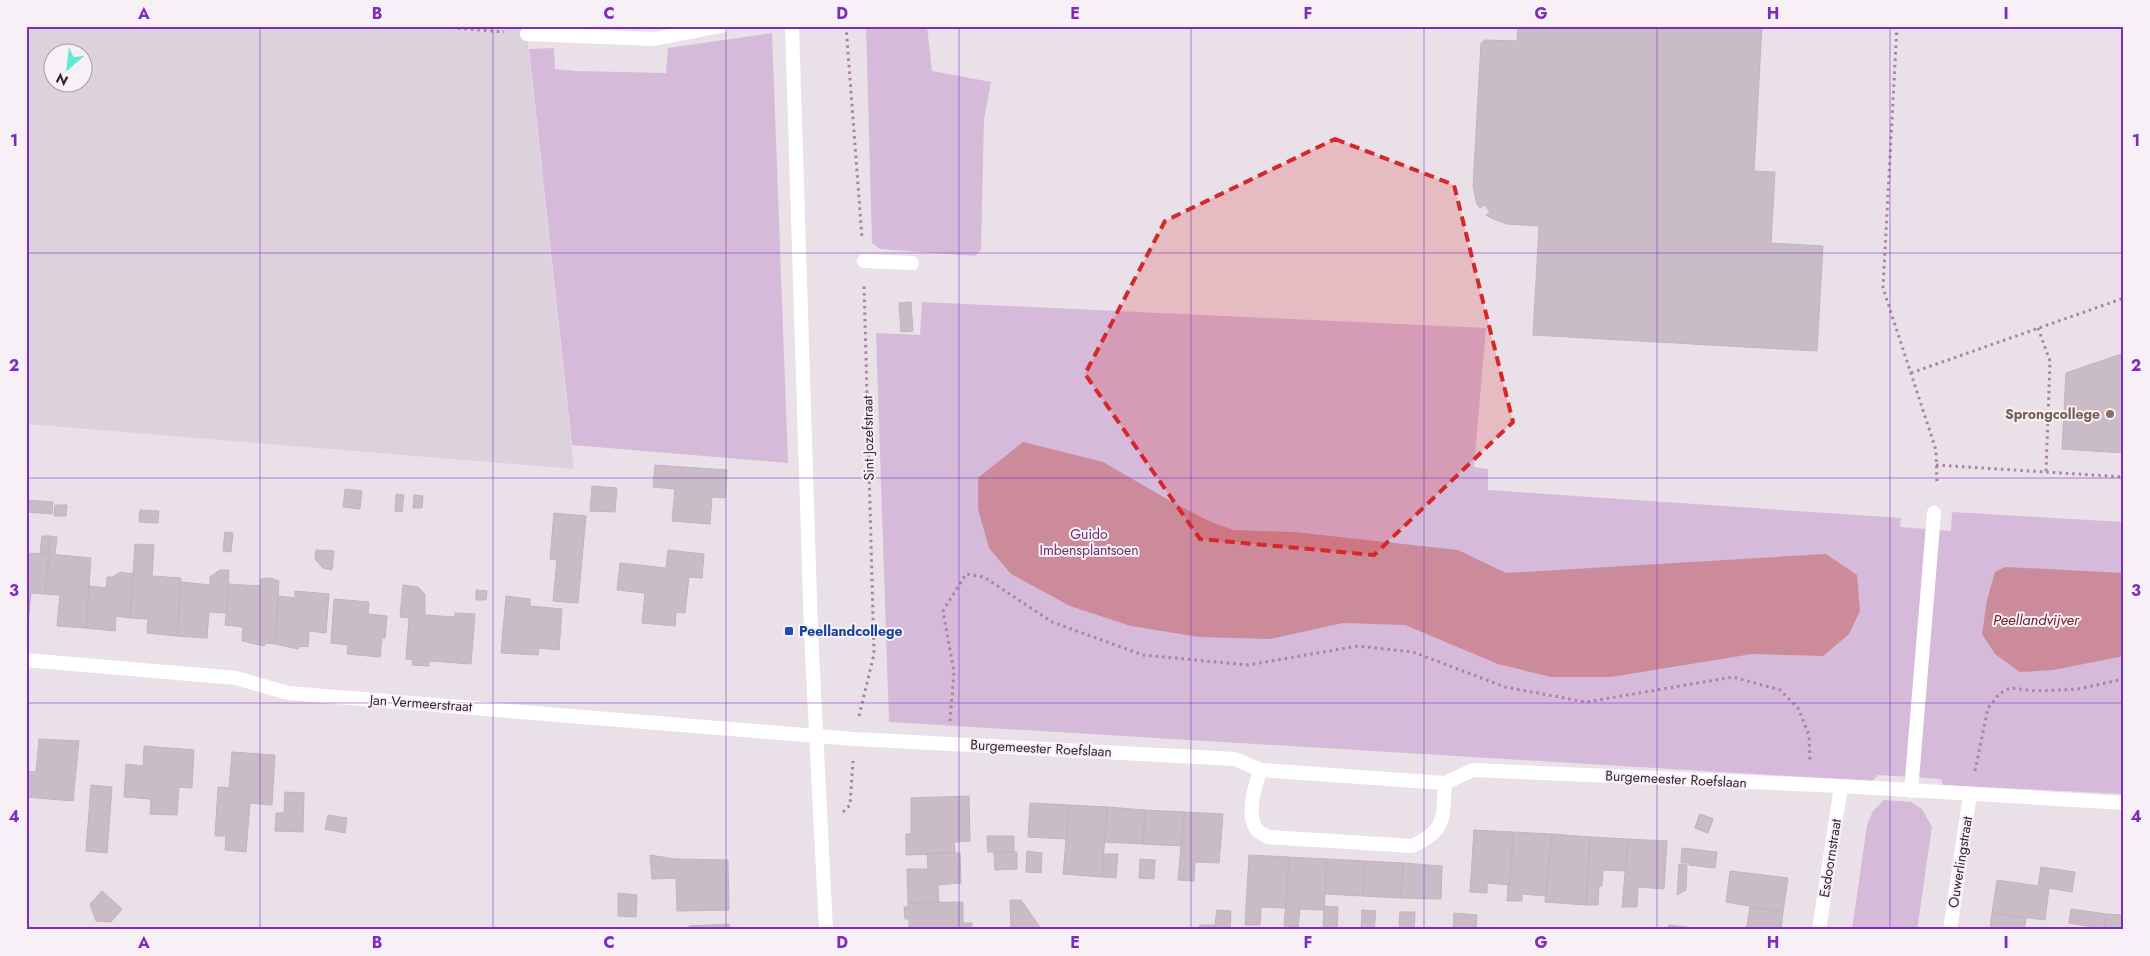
<svg xmlns="http://www.w3.org/2000/svg" width="2150" height="956" font-family="Jost,sans-serif">
<rect width="100%" height="100%" fill="#eae0e8"/>
<path fill="#ddd1dc" fill-rule="evenodd" d="M26 26H526L574 469 26 424ZM52 52H82V82H52Z"/>
<path fill="#d6bada" d="M866 26H927L932 71 991 82 984 119 981 250 975 256 880 249 872 243Z
M772 33 788 463 572 445 529 49 554 48 555 69 575 71 666 73 668 48Z
M922 302 1486 328 1474 467 1488 469V490L1901 518 1900 527 1951 531 1952 512 2124 522V794L1943 785 1941 779 1878 775 1872 781 889 722 876 333 920 335Z
M1884 800 1911 802 1922 809 1932 827 1917 930H1852L1867 825 1873 811Z"/>
<path fill="#cc8b9a" d="M1023 442 1103 462 1172 502 1211 522 1233 530 1294 532 1458 550 1506 573 1826 554 1857 575 1860 611 1849 634 1823 656 1752 654 1611 677H1551L1498 664 1405 625 1343 623 1270 639 1199 637 1131 626 1070 606 1011 574 989 548 978 509V478Z
M2005 567 2124 573V656L2053 670 2020 672 1995 654 1982 634 1987 600 1995 572Z"/>
<path fill="#cabcc7" stroke="#c3b3c0" d="M1518 26H1762L1754 171 1775 172 1771 243 1823 246 1817 351 1533 335 1539 226 1507 224 1491 218 1486 215 1490 212 1484 205 1480 208 1477 204 1473 187 1481 43 1485 40 1517 41Z
M911 302 913 331 901 332 899 303Z
M2124 353V453L2062 449 2066 373Z
M655 465 727 470 725 498 712 497 710 524 672 521 675 489 653 487Z
M592 486 617 488 615 512 590 511Z
M345 489 362 491 360 509 343 507Z
M396 494 404 495 402 512 395 511Z
M414 495 423 496 422 508H413Z
M26 500 53 502 52 514 26 512Z
M55 505H67L66 516H54Z
M140 510 159 511 158 523 139 522Z
M554 513 586 516 578 603 553 601 557 560 550 559Z
M225 532 233 533 231 552 223 551Z
M42 536H50L48 553H40Z
M50 536 57 537 55 554 48 553Z
M135 544 154 545 152 576 181 578 177 636 147 633 148 619 130 618Z
M316 550 334 551 332 570 323 568 315 559Z
M668 550 704 554 702 578 689 577 685 613 676 612 675 626 642 623 645 593 617 590 620 563 666 568Z
M27 553 49 554 45 594 31 593 28 624 26 623Z
M49 554 91 558 86 628 57 626 60 595 45 594Z
M220 570H229L227 613 209 612 207 638 177 636 181 582 210 585V577Z
M120 572 133 574 130 618 116 616 115 631 86 628 89 586 106 588 107 577H113Z
M271 578 279 581 275 644 266 643 264 646 242 641 243 627 225 625 229 584 260 586 261 579Z
M403 585 418 587 425 594V615L455 617V613L475 614 471 664 429 661V666L412 665 413 660 406 659 409 618 400 617Z
M476 590 487 591 486 600H476Z
M295 591 329 594 326 633 309 631 308 647 300 646 298 649 275 644 279 596 295 598Z
M506 596 530 599V606L562 609 559 650 539 648 538 655 501 653Z
M334 599 369 602 368 614 387 616 385 638H382L380 657 347 654 348 645 331 643Z
M39 739 79 741 73 801 26 797V771L36 772Z
M144 746 194 750 192 788 179 787 177 815 150 814 151 799 124 797 126 764 143 766Z
M232 752 275 755 272 805 250 803 246 852 225 850 226 836H215L218 787 229 788Z
M91 785 112 787 107 853 86 851Z
M285 792 304 793 303 832 275 831 276 813H284Z
M969 796 970 841 954 842 955 853 906 855V834H911V798Z
M1030 803 1069 805 1067 839 1028 837Z
M1069 805 1107 807 1102 877 1063 874Z
M1107 807 1145 810 1143 844 1105 842Z
M1145 810 1184 812 1182 846 1143 844Z
M1184 812 1223 814 1219 863 1195 862 1194 881 1178 880Z
M1700 814 1713 819 1708 833 1695 828Z
M1700 814 1713 819 1708 833 1695 828Z
M328 815 347 818 345 833 325 829Z
M1474 830 1513 832 1510 885 1487 883V893L1470 892Z
M1513 832 1552 834 1546 896 1522 894V901H1507L1508 884 1510 885Z
M1552 834 1590 837 1586 905 1545 902Z
M987 836H1014V852H988Z
M1590 837 1628 839 1626 871 1603 870 1602 886H1599L1598 905H1586Z
M1628 839 1667 841 1664 889 1638 887 1637 907H1622Z
M1682 848 1717 852 1715 868 1689 865V863L1681 862Z
M1027 851 1042 853 1041 873 1026 872Z
M1017 852V869L995 870 994 853Z
M927 853H960L961 883 938 885 939 902 908 903 907 869H928Z
M1104 854H1118L1116 878 1102 877Z
M650 855 675 859 728 860 729 910 677 911 676 878 652 879Z
M1249 855 1289 857 1286 908 1261 907 1260 925H1245Z
M1289 857 1327 859 1324 910 1300 909 1298 927 1284 926Z
M1140 859 1155 860 1154 879 1139 878Z
M1327 859 1365 861 1363 896 1325 894Z
M1365 861 1403 863 1401 898 1363 896Z
M1403 863 1442 866 1441 899 1401 898Z
M1679 864H1687L1686 890 1677 895Z
M2041 867 2075 872 2072 892 2049 888 2045 920 1992 913 1997 880 2038 886Z
M1730 871 1788 878 1783 912 1726 902Z
M102 891 122 909 111 922 96 921 90 904Z
M618 893 637 895 636 917 618 916Z
M1010 900H1021L1042 930H1011Z
M963 902V923H972V930H909V919H905L904 907H908V903Z
M1324 906 1338 907 1337 929 1323 928Z
M1750 907 1783 912 1781 930H1746Z
M2071 909 2106 914 2104 929 2069 923Z
M1217 910 1231 911 1230 930H1199L1200 925H1215Z
M1362 910 1376 911 1374 930H1361Z
M1400 912H1415L1414 930H1399Z
M1454 913 1477 915 1476 930H1453Z
M1992 913 2026 918 2024 930H1990Z
M2106 914 2124 915V930H2104Z
M729 924 730 930H690L689 926Z
M1669 925 1693 928V930H1668Z"/>
<g fill="none" stroke-linecap="round" stroke-linejoin="round">
<path stroke="#ab829f" stroke-width="3" stroke-dasharray="2.5 4" stroke-linecap="butt" d="M432 26 504 32
M846 26 862 238
M1897 26 1883 288 1936 450 1937 485
M2038 328 2050 361 2046 472
M1911 373 2124 298
M1936 465 2124 477
M859 716 874 654 864 284
M950 721 954 672 943 611 966 574 984 577 1052 622 1143 655 1248 665 1358 646 1413 652 1505 687 1586 702 1733 677 1780 690 1798 708 1809 735 1810 762
M1975 771 1988 708 1999 694 2010 688 2036 691 2078 689 2124 679
M843 812 850 805 853 761"/>
<path stroke="#fff" stroke-width="14" d="M527 34 654 39 721 26
M864 261 912 263"/>
<path stroke="#fff" stroke-width="14" d="M792 26 811 632 826 930
M26 660 236 678 288 693 854 739 1235 759 1261 770 1445 783 1473 770 1841 786 2124 803
M1261 770C1255 784 1245 818 1258 831 1261 834 1265 835 1268 837L1412 846C1448 829 1442 819 1445 783
M1911 791 1934 513
M1819 930 1841 786
M1950 930 1970 795"/>
</g>
<path fill="#d62828" fill-opacity="0.2" stroke="#d62828" stroke-width="4" stroke-dasharray="10 6" stroke-linejoin="round" d="M1335 139 1454 185 1513 422 1374 555 1200 539 1085 374 1165 221Z"/>
<path fill="none" stroke="#7b2cbf" stroke-width="1" stroke-opacity="0.55" d="M260 26V930M493 26V930M726 26V930M959 26V930M1191 26V930M1424 26V930M1657 26V930M1890 26V930M26 253H2124M26 478H2124M26 703H2124"/>
<circle fill="#8d6e63" stroke="#f7f0f6" stroke-width="2" cx="2110" cy="414" r="5"/>
<rect fill="#1a4fb4" stroke="#f7f0f6" stroke-width="2" x="784" y="626" width="10" height="10" rx="2.5"/>
<g text-anchor="middle" dominant-baseline="central" stroke-width="4" stroke-linejoin="round" paint-order="stroke">
<g font-size="14" font-weight="bold" fill="#785e54" stroke="#f7f0f6" text-anchor="end">
<text x="2100" y="414">Sprongcollege</text>
</g>
<g font-size="14" fill="#392231" stroke="#f7f0f6">
<text transform="translate(868 438) rotate(-91)">Sint Jozefstraat</text>
<text transform="translate(421 703) rotate(4)">Jan Vermeerstraat</text>
<text transform="translate(1041 748) rotate(3)">Burgemeester Roefslaan</text>
<text transform="translate(1676 779) rotate(3)">Burgemeester Roefslaan</text>
<text transform="translate(1830 858) rotate(-81)">Esdoornstraat</text>
<text transform="translate(1960 862) rotate(-81)">Ouwerlingstraat</text>
</g>
<g font-size="14" fill="#6c2f6d" stroke="#f7f0f6">
<text x="1089" y="534">Guido<tspan x="1089" dy="16">Imbensplantsoen</tspan></text>
</g>
<g font-size="14" font-weight="bold" fill="#164399" stroke="#f7f0f6" text-anchor="start">
<text x="799" y="631">Peellandcollege</text>
</g>
<g font-size="15" font-style="italic" fill="#702032" stroke="#f7f0f6">
<text x="2036" y="620">Peellandvijver</text>
</g>
</g>
<rect width="2150" height="956" fill="none" stroke="#f7f0f6" stroke-width="55"/>
<g transform="translate(68 68) rotate(208)"><circle r="24" fill="#f7f0f6" stroke="#ab9ea7"/>
<path d="M0-4L9 19L0 12L-9 19Z" fill="#5fe8d4"/>
<text y="-8" font-size="14" font-weight="bold" text-anchor="middle" fill="#392231">N</text>
</g>
<rect x="28" y="28" width="2094" height="900" fill="none" stroke="#7b2cbf" stroke-width="2"/>
<g font-size="16" text-anchor="middle" font-weight="bold" fill="#7b2cbf">
<text x="144" y="19">A</text>
<text x="377" y="19">B</text>
<text x="609" y="19">C</text>
<text x="842" y="19">D</text>
<text x="1075" y="19">E</text>
<text x="1308" y="19">F</text>
<text x="1541" y="19">G</text>
<text x="1773" y="19">H</text>
<text x="2006" y="19">I</text>
<text x="14" y="146">1</text>
<text x="2136" y="146">1</text>
<text x="14" y="371">2</text>
<text x="2136" y="371">2</text>
<text x="14" y="596">3</text>
<text x="2136" y="596">3</text>
<text x="14" y="822">4</text>
<text x="2136" y="822">4</text>
<text x="144" y="948">A</text>
<text x="377" y="948">B</text>
<text x="609" y="948">C</text>
<text x="842" y="948">D</text>
<text x="1075" y="948">E</text>
<text x="1308" y="948">F</text>
<text x="1541" y="948">G</text>
<text x="1773" y="948">H</text>
<text x="2006" y="948">I</text>
</g>
</svg>
